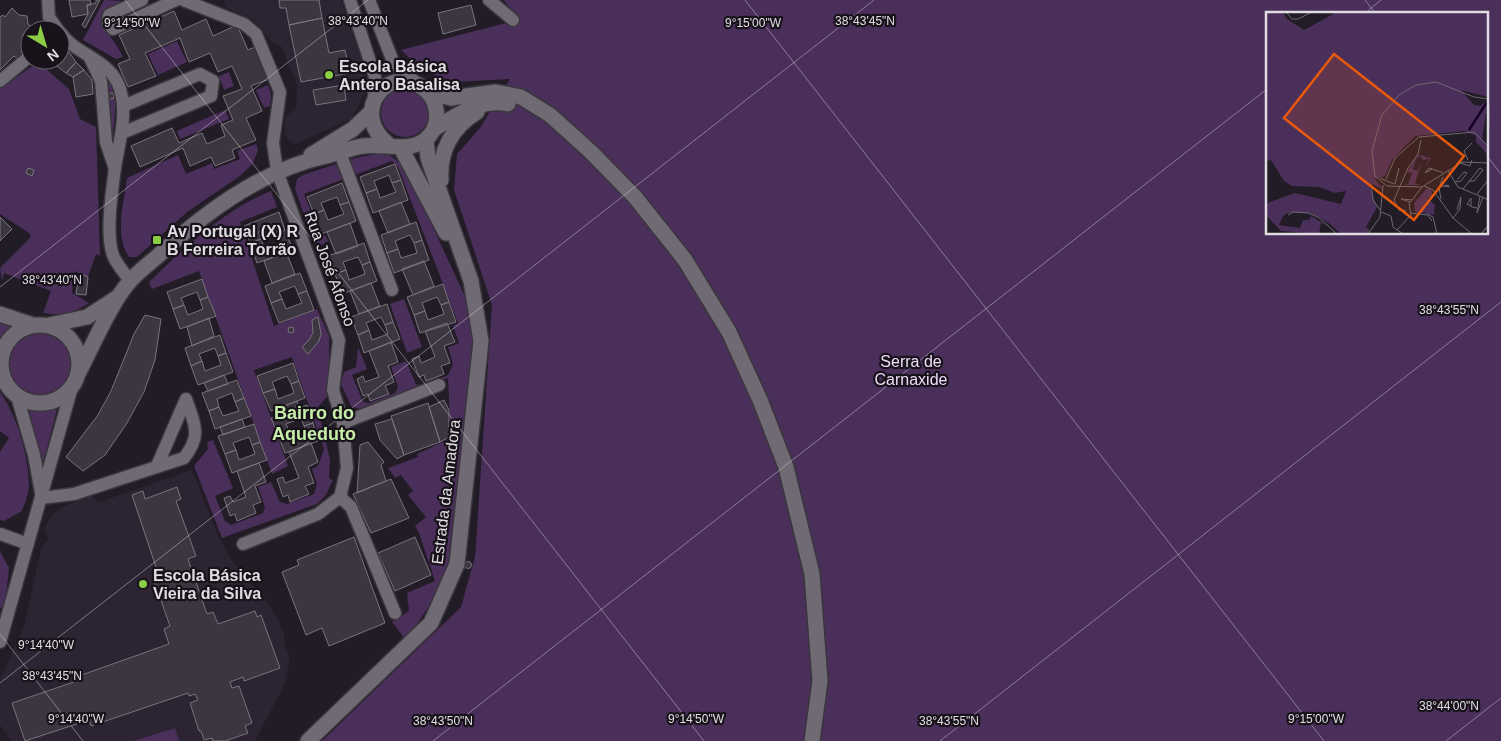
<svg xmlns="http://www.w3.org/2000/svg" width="1501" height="741" font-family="Helvetica,sans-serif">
<rect width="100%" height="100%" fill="#211c25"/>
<path fill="#2c2432" d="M224 0H341L364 65 366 91 351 119 295 144 285 136V117L296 108 297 85 281 46 272 43 253 19 226 8Z
M192 470 218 536 231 559 272 609 284 633V643L290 658 284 685 255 741H11L0 725V679L24 626 42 546 48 540 44 528 53 514 64 506 91 496 99 502Z"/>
<path fill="#4a2f5a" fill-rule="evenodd" d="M104 0 122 1 102 13C105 35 114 38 123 57L116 59 83 40Z
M504 0H1501V741H322L461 607 475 557 492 305 454 190 457 154 480 128 510 79 453 82 422 70 401 50 506 23 515 16ZM1267 14H1487V234H1267Z
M177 41 187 62 158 75 148 54Z
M38 62 69 89 80 119 96 127 100 256 96 254 88 277 74 271 72 293 89 303C74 313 61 316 43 313L51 291 4 273 2 281 0 268 31 237 29 233 0 214V89Z
M100 67C122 88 114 117 112 145L108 89Z
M229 72 234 86 224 90 219 76Z
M268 85 271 94 270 106 264 108 256 90Z
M381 113a24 24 0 1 1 48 0a24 24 0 1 1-48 0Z
M225 110 229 119 180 139 177 131Z
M256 144 258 150 253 163 240 176 187 212 137 257H129C114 235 124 203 127 178L178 155 186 174 212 163 214 169 240 159 237 151Z
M376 154H388L400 163 413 184 468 303 473 337 450 558 442 587 406 640 392 622 409 611 407 593 435 581 419 533 415 526 426 517 408 495 413 491 401 475 395 478 388 468 418 457 417 454 451 438 448 378 359 409 351 406 341 384 344 372 356 367 358 347 367 369 352 375 363 402 369 403 395 393 398 387 391 367 406 361 416 384 422 386 448 375 453 364 448 347 459 343 453 326 458 323 398 167 392 161 304 194 320 236 325 235 328 241 322 245 314 243 295 189 297 179 303 175 351 159Z
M271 191 277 207 240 222 274 326 317 309 329 336V394L318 407 330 460 329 478 333 480 326 495 317 504 222 538 194 466 208 449 207 442 213 440 233 488 215 496 225 521 231 525 263 513 265 507 258 487 271 482 280 502 287 504 314 494 317 484 312 469 318 466 324 449 292 357 254 370 288 466 272 474 199 271 152 289 149 282C185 247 224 210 271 191Z
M404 299 422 347 407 353 390 304Z
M0 321 14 327 4 334 0 341Z
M6 365a34 34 0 1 1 68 0a34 34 0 1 1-68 0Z
M0 392C16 413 29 457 29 485 29 493 25 503 22 511L4 521 0 520V452L9 438 0 431Z
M58 405 41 471 25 406 47 410Z
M0 551 9 568 5 606 0 608Z
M175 728 179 741H133Z"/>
<path fill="#3c3640" stroke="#79737d" d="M69 0H90L91 5H87L88 14 72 17Z
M96 0H100L85 28 82 25 88 14 87 5 96 3Z
M279 0H319L322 18 289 25 286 8H280Z
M471 5 476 25 443 34 438 13Z
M12 8 19 15 27 16 28 24 35 30H30V40L24 46 27 49 17 58 14 56 0 70V17L3 15 5 17Z
M174 11 182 30 206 19 213 36 237 25 248 50 255 47 269 79 251 86 262 111 246 118 256 140 232 150 235 158 215 166 211 157 190 166 183 148 140 167 131 146 172 128 179 143 202 133 207 144 225 136 221 125 233 120 223 96 242 89 232 66 218 72 210 53 189 62 180 38 145 53 156 76 128 87 118 64 130 59 119 35Z
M322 18 329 53 345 50 350 73 301 82 289 25Z
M60 48 69 52 76 62 66 73 49 60H60Z
M76 62 84 70 73 77 66 73Z
M84 70 92 80 93 94 76 97 73 77Z
M344 85 346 100 316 105 313 90Z
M108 96a3 3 0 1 1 6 0a3 3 0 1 1-6 0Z
M395 164 401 180 392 183 389 175 374 181 377 189 366 193 360 177Z
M28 168 34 170 32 176 26 173Z
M401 180 408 200 373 213 366 193 377 189 380 198 396 192 392 183Z
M342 183 349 202 340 205 337 197 321 203 324 210 314 214 307 197Z
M349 202 356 221 321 234 314 214 324 210 328 220 344 214 340 205Z
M401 202 410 224 388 233 379 211Z
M279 212 285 230 277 234 274 226 258 232 261 239 250 243 244 226Z
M0 217 12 229 0 241Z
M416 222 422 240 414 243 410 235 395 241 398 249 387 253 381 235Z
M350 223 358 246 336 254 327 232Z
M285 230 293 250 257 263 250 243 261 239 265 249 280 243 277 234Z
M422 240 429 260 394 273 387 253 398 249 401 258 417 253 414 243Z
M364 243 370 262 362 265 358 257 343 262 346 270 335 274 328 256Z
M286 252 295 274 272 283 264 261Z
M424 261 434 286 413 295 402 269Z
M370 262 377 281 342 294 335 274 346 270 349 280 365 274 362 265Z
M79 273 88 277 86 295 76 294Z
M300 273 307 291 298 294 295 286 279 292 282 299 271 303 265 286Z
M202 279 208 297 200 300 197 292 181 298 184 305 173 309 167 292Z
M371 283 380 306 359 314 350 291Z
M443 284 449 302 441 305 437 297 422 303 425 311 414 315 407 297Z
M307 291 314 310 279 323 271 303 282 299 286 309 302 303 298 294Z
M208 297 216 316 180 329 173 309 184 305 188 315 203 309 200 300Z
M449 302 456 322 420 333 414 315 425 311 428 320 444 314 441 305Z
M387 304 393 322 385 325 381 317 366 323 369 330 358 335 351 317Z
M145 315 161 319 155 360 144 392 127 423 105 455 83 471 66 457 98 415 111 391 134 334Z
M318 317 321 334 319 341 308 354 302 347 309 340 313 333 312 320Z
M209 318 214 336 192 346 187 327Z
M393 322 400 339 364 353 358 335 369 330 372 340 388 334 385 325Z
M447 323 455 342 444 346 450 363 441 366 444 374 426 381 424 375 419 377 412 359 419 356 421 363 435 357 425 331Z
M288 330a3 3 0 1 1 6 0a3 3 0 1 1-6 0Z
M220 335 226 353 218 356 215 348 199 354 202 361 191 366 185 348Z
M391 342 398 362 388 366 394 382 385 386 389 394 370 401 368 394 363 396 357 379 363 376 365 382 379 377 369 351Z
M226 353 233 372 198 385 191 366 202 361 205 371 221 365 218 356Z
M293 363 299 381 291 384 287 376 272 382 275 389 263 393 257 376Z
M224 375 228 384 208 391 204 383Z
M237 380 244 398 235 402 232 393 217 399 219 407 209 411 202 393Z
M299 381 305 398 271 411 263 393 275 389 278 399 294 393 291 384Z
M244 398 251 416 215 429 209 411 219 407 223 416 239 411 235 402Z
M444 400 449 410V437L440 442 429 407Z
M297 401 299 406 277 415 275 410Z
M428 403 440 442 404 455 391 416Z
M307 405 313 423 304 426 301 418 286 424 289 431 278 435 271 418Z
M242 419 245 427 223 435 220 427Z
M392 419 404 455 397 459 380 440 375 424Z
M313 423 318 441 285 453 278 435 289 431 292 441 308 435 304 426Z
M254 424 260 442 252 445 249 437 233 443 236 450 225 454 218 436Z
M260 442 267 460 232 473 225 454 236 450 239 460 255 454 252 445Z
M368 442 384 462 381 465 386 481 357 493 360 445Z
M311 443 318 462 308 467 314 483 305 486 309 494 290 502 288 495 283 497 277 479 283 477 285 483 299 478 289 452Z
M259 463 266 482 255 486 261 502 253 505 256 513 237 521 235 514 230 516 224 498 230 496 233 502 246 497 237 471Z
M391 479 409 518 371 533 353 494Z
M177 487 181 499 176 501 196 556 188 559 207 614 213 612 218 624 255 611 257 617 261 615 280 668 244 681 243 677 230 682 232 688 239 686 252 723 245 726 248 733 225 741H213L212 738 204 740 201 731H199L190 703 198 700 195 694 189 696 188 693 91 726 89 720 25 741 12 703 74 682 73 678 169 644 164 629 170 626 153 578 159 576 132 495 143 491 145 499Z
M354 537 385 623 329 646 322 628 306 635 282 572 299 565 297 560Z
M415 537 431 575 395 591 378 553Z
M464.5 565a3.5 3.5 0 1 1 7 0a3.5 3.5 0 1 1-7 0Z"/>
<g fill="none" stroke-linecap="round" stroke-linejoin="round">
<g stroke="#3a363d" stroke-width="15">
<path id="street" d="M48 0 49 17 58 30
M142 0 109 15 108 23 113 29 176 0
M183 0 244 24 256 34 280 92 273 143 277 171 339 340 333 390 343 423 347 468 340 497 318 514 243 544
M350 0 375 77 374 100
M369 0 394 64 419 85
M489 0 513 20
M60 32C76 56 111 59 120 89 128 115 119 142 115 168 112 191 106 230 112 252 114 262 125 273 130 281
M89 56 101 81 106 142 115 169
M0 81 30 56
M122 133 211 96 213 81 200 74 123 106
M340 153 392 290
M0 379 3 377
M17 396 34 455 41 493
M343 423 439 385
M340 497 351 507 395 613
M41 498 74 494 184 458C202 435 195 425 186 399L157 466
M0 534 28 544
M0 642 72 387"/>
</g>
<g stroke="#3a363d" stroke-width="18">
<path id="secondary" d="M429 93 451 98 496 92 521 97 550 115 591 152 635 197 685 260 729 332 760 400 786 467 812 574 820 681 812 741
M434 129C455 116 482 98 508 104
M401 148 446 233
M311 155 353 129 370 113
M441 180C439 151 452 127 477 112
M0 314 33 325
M1 364a39 39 0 1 1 78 0a39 39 0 1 1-78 0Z
M49 325 87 317 118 297
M79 372C93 345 111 302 131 280 139 271 150 263 159 255 206 211 262 170 326 156 338 153 350 148 363 146 383 143 408 153 425 140 443 126 439 97 420 86 386 65 349 114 389 145
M308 741 431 623 457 564 481 341 471 281 428 158 426 140"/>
</g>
<use href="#street" stroke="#706a74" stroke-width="12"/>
<use href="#secondary" stroke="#706a74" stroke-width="15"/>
</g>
<path fill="none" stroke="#e0dce2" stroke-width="1" stroke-opacity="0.45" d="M125 0 704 741M745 0 1324 741M1365 0 1376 14M1364 14 1381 0M1487 156 1501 174M0 287 368 0M0 634 83 741M0 683 874 0M433 741 1267 89M940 741 1501 302M1446 741 1501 698"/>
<g fill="#8bce46" stroke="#18131b" stroke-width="2">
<circle cx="329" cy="75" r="5"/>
<rect x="152" y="235" width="10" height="10" rx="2.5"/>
<circle cx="143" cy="584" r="5"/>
</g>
<g text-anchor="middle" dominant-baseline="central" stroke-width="4.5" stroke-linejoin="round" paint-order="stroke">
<g font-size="16" font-weight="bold" fill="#e0dce2" stroke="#18131b" text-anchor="start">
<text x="339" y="66">Escola Básica<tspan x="339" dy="18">Antero Basalisa</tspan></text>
<text x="167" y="231">Av Portugal (X) R<tspan x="167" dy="18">B Ferreira Torrão</tspan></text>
<text x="153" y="575">Escola Básica<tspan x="153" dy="18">Vieira da Silva</tspan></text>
</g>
<g font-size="16" fill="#e0dce2" stroke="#18131b">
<text transform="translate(330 269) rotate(70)">Rua José Afonso</text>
<text transform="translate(446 492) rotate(-83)">Estrada da Amadora</text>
</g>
<g font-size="16" fill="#efdcfb" stroke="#18131b">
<text x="911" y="361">Serra de<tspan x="911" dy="18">Carnaxide</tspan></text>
</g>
<g font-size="18" font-weight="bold" fill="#c7eea9" stroke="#18131b">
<text x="314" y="413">Bairro do<tspan x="314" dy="21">Aqueduto</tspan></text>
</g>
</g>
<g transform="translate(1266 12)">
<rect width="222" height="222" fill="#211c25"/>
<path d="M0 0H17L21 7 38 18 71 0H222V85L195 78 208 93 214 94 222 88 216 127 222 136V143L210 130V124L199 119 149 124 126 148 119 164 109 167 117 177 106 172 104 176 111 195 100 215 104 219 100 222H75L64 212 51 204 43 201H22L17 204 13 213 34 216 37 208H43L45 204 62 214 55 211 53 222 15 219 0 203V193L4 190 29 181 75 192 80 179 69 181 53 175 26 174 18 169 5 148 0 149ZM154 143 165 146 160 156 163 147 157 148 154 144 150 147 147 157 151 159 156 149 149 171 154 173H137L142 172 146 161 141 160 151 144ZM161 176 165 178 167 185 161 186 169 193 168 203 149 200 148 191Z" fill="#4a2f5a"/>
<path fill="none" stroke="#160024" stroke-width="2.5" d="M203 118 221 90"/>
<path fill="none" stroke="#6d6971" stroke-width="1" d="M20 0 26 7H32L46 0M223 87 208 85 170 70 150 73 133 83 116 103 106 139 109 164 121 174 156 175 196 150 223 151M223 93V115M202 148 198 139 206 131M194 151 204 154 206 148M166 157 159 161 163 156 175 160 178 162M182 159 192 175 223 188M114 166 128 172M120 167 129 146 153 125 208 120 223 135M189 170 195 169 201 161 198 160 191 168M105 172 107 188 114 198M129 172 133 156M158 174 167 178 187 206 206 222M173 175 182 173 183 175 178 174M197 177 214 156 217 158 208 169H203M211 182 223 167M214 184 211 201 217 185M175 187 173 176 177 165M144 190 135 187 146 188M205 194V186L201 192 205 194 206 195 211 196M132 196 140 199 133 198 128 188 142 156 152 142 155 128M115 200 125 204 127 215 137 222M145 201 161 203M22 203 27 200 42 201 52 205 71 222M187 206 194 197 195 185 191 198M166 209 161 202 167 205 171 222M223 212 216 221 223 213M131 218 145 203 143 192 156 175M102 222 114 205 117 173"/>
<path fill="#e8590c" fill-opacity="0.15" stroke="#e8590c" stroke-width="2.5" d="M68 42 198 144 148 208 18 106Z"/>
<rect width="222" height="222" fill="none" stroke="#e0dce2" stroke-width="2.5"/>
</g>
<g font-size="12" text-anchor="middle" fill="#e0dce2" stroke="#18131b" stroke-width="4.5" stroke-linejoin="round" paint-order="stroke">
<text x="358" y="25">38°43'40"N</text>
<text x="865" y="25">38°43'45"N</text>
<text x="753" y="27">9°15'00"W</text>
<text x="132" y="27">9°14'50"W</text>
<text x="52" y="284">38°43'40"N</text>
<text x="1449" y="314">38°43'55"N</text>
<text x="46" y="649">9°14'40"W</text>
<text x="52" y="680">38°43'45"N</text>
<text x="1449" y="710">38°44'00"N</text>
<text x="76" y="723">9°14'40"W</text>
<text x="696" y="723">9°14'50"W</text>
<text x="1316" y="723">9°15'00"W</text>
<text x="443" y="725">38°43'50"N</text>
<text x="949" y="725">38°43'55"N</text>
</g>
<g transform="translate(45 45) rotate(142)"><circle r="24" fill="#18131b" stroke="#68636b"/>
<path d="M0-4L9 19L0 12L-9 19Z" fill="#8bce46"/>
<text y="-8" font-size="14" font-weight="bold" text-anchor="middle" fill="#e0dce2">N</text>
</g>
</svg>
